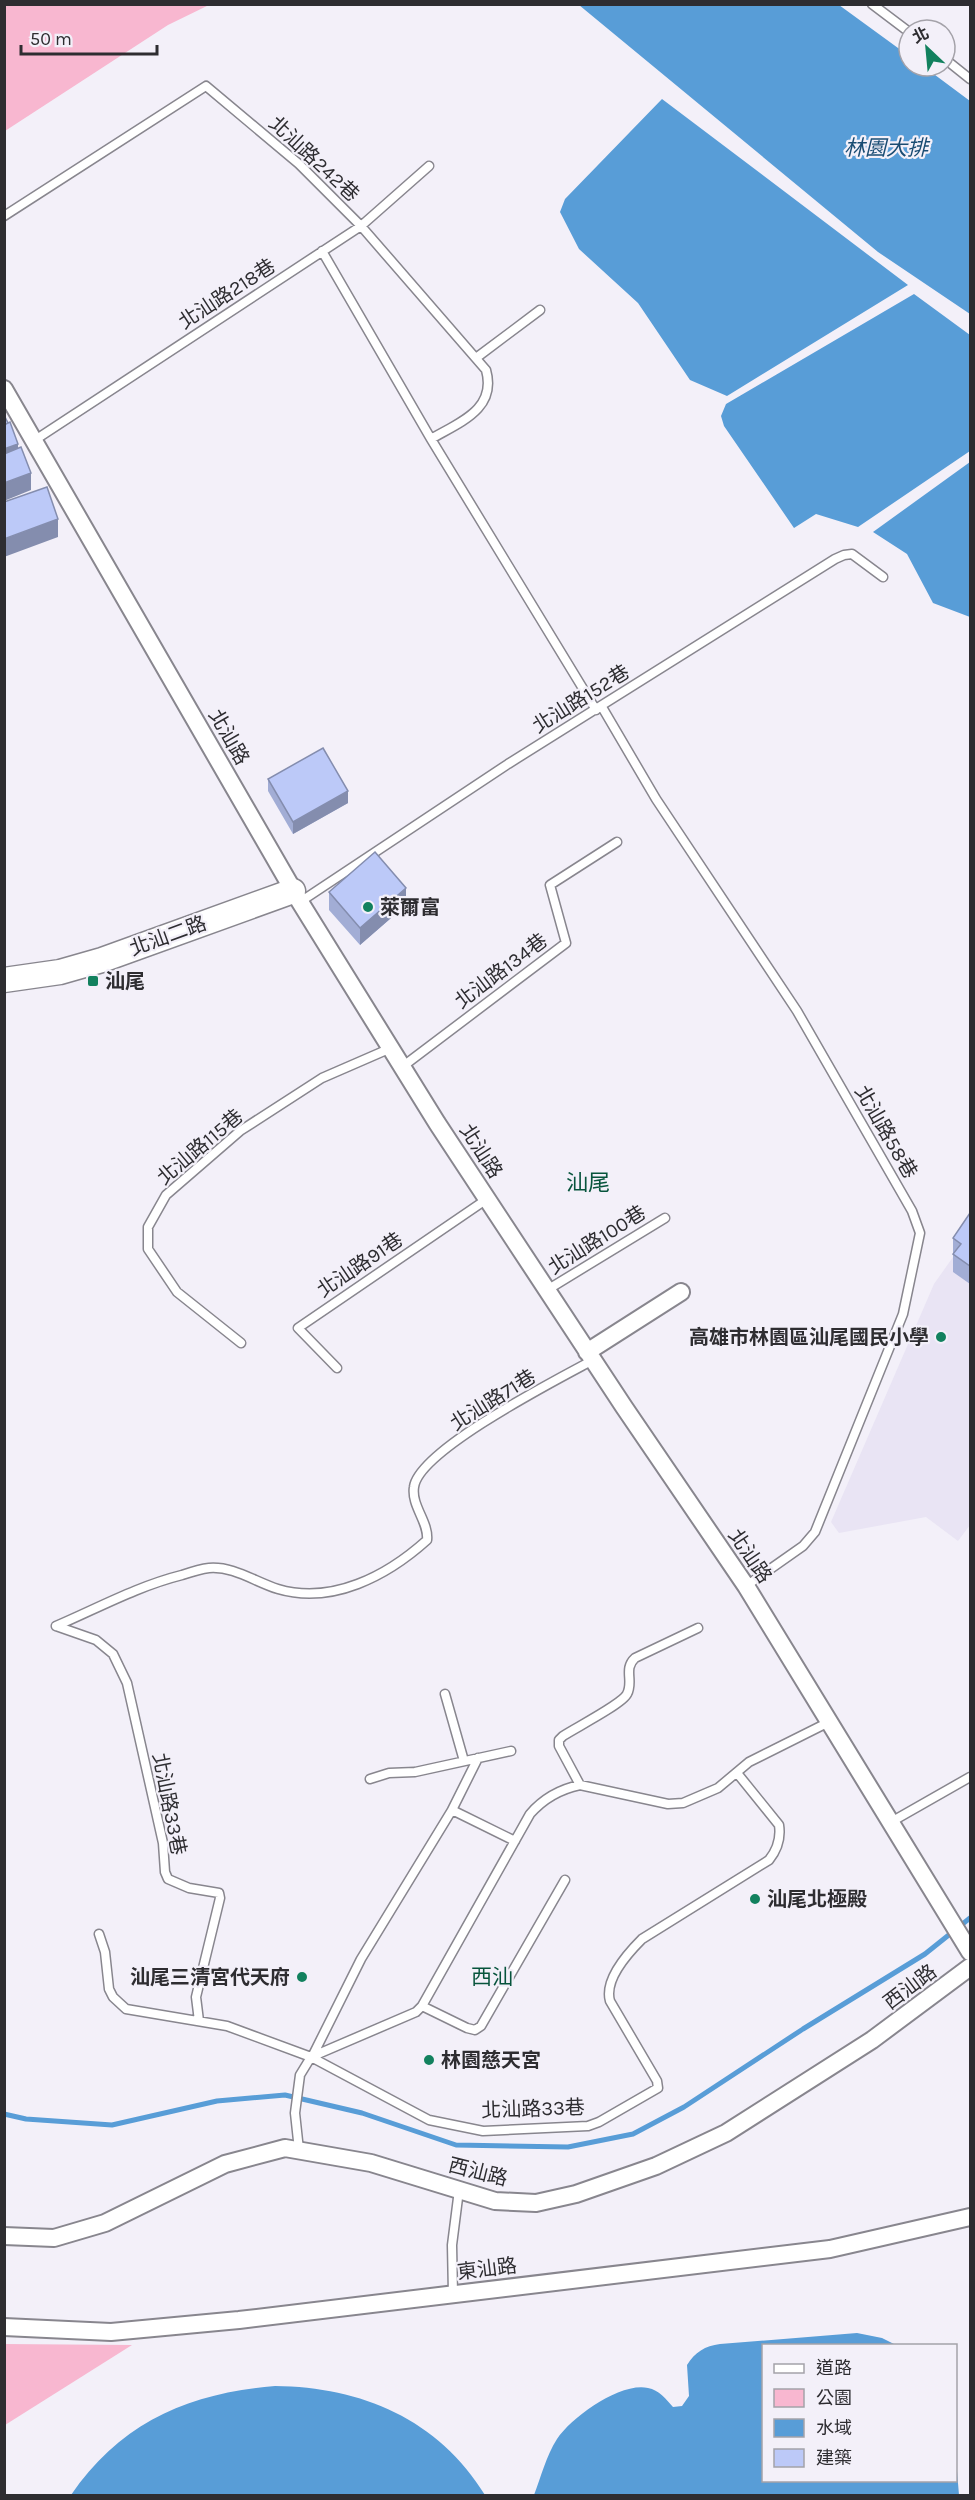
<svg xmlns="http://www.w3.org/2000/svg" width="975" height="2500" font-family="Karla,'Noto Sans TC',sans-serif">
<rect width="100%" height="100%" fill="#f3f0f9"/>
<path fill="#e9e4f4" d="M970 1233V1525L958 1541 926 1517 839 1533 831 1522 934 1284Z"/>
<path fill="#f8b7d0" d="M5 4H209V5L168 25 5 131Z
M5 2344 132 2345 5 2425Z"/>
<path fill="#589dd7" d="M579 5H839L909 56V66H923L970 101V314L878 252Z
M662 99 908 285 727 396 690 380 638 303 579 249 560 212 565 199Z
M914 294 970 335V451L858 527 816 514 794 528 724 426 721 416 726 404Z
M970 462V617L933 603 907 554 873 532Z
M857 2333 882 2338 896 2345 764 2346V2480H956V2459L959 2495H534C541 2477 546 2456 557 2439 572 2417 620 2382 648 2388 659 2390 666 2399 673 2407L682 2406 689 2396 687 2365C695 2352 705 2346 720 2344Z
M275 2386C362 2387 438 2419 485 2495H71C121 2422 189 2393 275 2386Z"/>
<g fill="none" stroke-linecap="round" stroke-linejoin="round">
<path stroke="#589dd7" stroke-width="5" d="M4 2114 26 2119 112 2125 217 2101 285 2095 362 2113 456 2145 568 2147 633 2134 684 2107 803 2029 925 1954 970 1918"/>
<g stroke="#88868e" stroke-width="11">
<path id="lane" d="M872 4 909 32
M945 59 970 79
M4 216 206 86 299 164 361 226 486 370C497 409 460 422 431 439
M322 251 431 439 596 710
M476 358 540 310
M35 440 361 226 429 166
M602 707 656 799 797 1011 912 1211 920 1233 903 1314 815 1532 803 1546 746 1586
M300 902 508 764 835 559 844 555 852 554 883 577
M402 1067 566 943 550 885 617 842
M547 1290 665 1218
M241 1343 177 1292 148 1249V1227L166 1195 240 1131 322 1078 391 1048
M337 1368 298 1328 487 1199
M56 1626C98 1608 138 1586 182 1575 191 1572 200 1569 209 1568 234 1566 255 1582 278 1589 332 1605 387 1576 427 1540 429 1522 411 1506 414 1487 419 1450 558 1379 593 1360
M56 1626 96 1640 113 1654 127 1683 163 1843 165 1872 168 1879 189 1888 219 1893 220 1898 196 1997 199 2021
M445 1694 464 1761
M370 1779 389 1773 415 1772 511 1751
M580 1785 559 1746V1740L563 1736C575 1728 622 1704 627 1694 634 1681 623 1669 635 1658L698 1628
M452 1810 515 1841
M891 1822 970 1777
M99 1934 105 1952 109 1989 113 1997 126 2009 227 2026 311 2057 429 2120 483 2131 588 2126 599 2122 658 2088 657 2081 610 2001C604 1980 627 1954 642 1939L769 1860C777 1850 781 1838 779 1825L737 1773
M422 2006 467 2028 475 2030 481 2026 565 1880
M312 2057 361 1959 452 1810 478 1758
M299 2150 295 2113 300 2075 311 2057 416 2012 422 2006 530 1814C543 1799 561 1789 580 1785L668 1804 683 1803 718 1788 749 1762 829 1722
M453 2294 452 2245 459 2190"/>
</g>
<g stroke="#88868e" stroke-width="20">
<path id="street" d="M4 389 300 902 437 1123 624 1407 746 1586 970 1952
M587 1352 681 1292
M4 2236 54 2238 105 2223 225 2164 285 2148 371 2163 495 2201 536 2203 576 2194 656 2166 726 2133 872 2040 970 1967
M4 2327 111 2332 239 2320 830 2249 970 2217"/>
</g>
<g stroke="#88868e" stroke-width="27">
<path id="secondary" d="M4 980 60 972 102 960 293 891"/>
</g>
<use href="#lane" stroke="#fff" stroke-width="8"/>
<use href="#street" stroke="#fff" stroke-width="16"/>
<use href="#secondary" stroke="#fff" stroke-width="24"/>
</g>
<path fill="#a2add5" d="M268 779 348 803 293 834 268 791Z
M329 892 406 905 360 945 329 910Z
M970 1213V1284L953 1272V1238Z"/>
<path fill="#848dae" d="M18 444V461L4 467V449Z
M31 473V490L4 501V483Z
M58 519V537L4 557V539Z
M348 791V803L293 834V822Z
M406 888V905L360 945V928Z"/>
<path fill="#bcc9f8" stroke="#848dae" stroke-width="1.5" d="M4 415 8 423 4 425Z
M10 422 18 444 4 449V425Z
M21 447 31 473 4 483V454Z
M47 487 58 519 4 539V502Z
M323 748 348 791 293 822 268 779Z
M375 852 406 888 360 928 329 892Z
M970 1213V1266L953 1254 961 1244 953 1238Z"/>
<g fill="#12815e" stroke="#f3f0f9" stroke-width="2">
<circle cx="368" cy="907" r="6"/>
<rect x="87" y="975" width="12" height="12" rx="3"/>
<circle cx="941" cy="1337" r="6"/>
<circle cx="755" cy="1899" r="6"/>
<circle cx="302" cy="1977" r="6"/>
<circle cx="429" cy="2060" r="6"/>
</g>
<g text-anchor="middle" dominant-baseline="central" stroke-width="4.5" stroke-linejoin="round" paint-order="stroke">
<g font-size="20" fill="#2e2d31" stroke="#f3f0f9">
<text transform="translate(314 159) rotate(43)">北汕路242巷</text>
<text transform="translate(227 294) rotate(-33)">北汕路218巷</text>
<text transform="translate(581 699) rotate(-32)">北汕路152巷</text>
<text transform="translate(229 737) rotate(60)">北汕路</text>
<text transform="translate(168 936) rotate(-20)">北汕二路</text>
<text transform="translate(501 971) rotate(-37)">北汕路134巷</text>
<text transform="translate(886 1132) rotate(60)">北汕路58巷</text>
<text transform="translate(200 1147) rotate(-40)">北汕路115巷</text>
<text transform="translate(481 1151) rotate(57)">北汕路</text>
<text transform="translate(597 1240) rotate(-32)">北汕路100巷</text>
<text transform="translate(360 1265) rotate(-34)">北汕路91巷</text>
<text transform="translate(493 1400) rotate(-32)">北汕路71巷</text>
<text transform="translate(750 1556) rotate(56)">北汕路</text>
<text transform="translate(169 1804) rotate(79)">北汕路33巷</text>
<text transform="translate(910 1987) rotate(-37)">西汕路</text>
<text transform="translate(533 2109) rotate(-2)">北汕路33巷</text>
<text transform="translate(478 2172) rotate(14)">西汕路</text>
<text transform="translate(487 2269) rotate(-7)">東汕路</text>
</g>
<g font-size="20" font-weight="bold" fill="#2e2d31" stroke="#f3f0f9" text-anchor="start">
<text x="380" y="907">萊爾富</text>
<text x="105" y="981">汕尾</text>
<text x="929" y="1337" text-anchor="end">高雄市林園區汕尾國民小學</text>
<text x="767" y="1899">汕尾北極殿</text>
<text x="290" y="1977" text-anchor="end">汕尾三清宮代天府</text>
<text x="441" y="2060">林園慈天宮</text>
</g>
<g font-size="21" font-style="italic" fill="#1a4c73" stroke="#f3f0f9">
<text x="886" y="148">林園大排</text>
</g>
<g font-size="21" fill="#07543c" stroke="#f3f0f9">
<text x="492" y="1977">西汕</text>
</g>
<g font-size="22" fill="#07543c" stroke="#f3f0f9">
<text x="588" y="1183">汕尾</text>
</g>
</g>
<rect width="975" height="2500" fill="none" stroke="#2e2d31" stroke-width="12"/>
<rect x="762" y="2344" width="195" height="138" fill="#f3f0f9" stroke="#a4a2a9" stroke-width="1.5"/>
<rect x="774" y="2364" width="30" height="9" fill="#ffffff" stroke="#a4a2a9" stroke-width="1.5"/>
<text x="816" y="2374" font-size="18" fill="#2e2d31">道路</text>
<rect x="774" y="2389" width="30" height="18" fill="#f8b7d0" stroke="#a4a2a9" stroke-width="1.5"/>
<text x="816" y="2404" font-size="18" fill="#2e2d31">公園</text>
<rect x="774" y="2419" width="30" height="18" fill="#589dd7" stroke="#a4a2a9" stroke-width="1.5"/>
<text x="816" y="2434" font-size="18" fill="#2e2d31">水域</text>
<rect x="774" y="2449" width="30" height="18" fill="#bcc9f8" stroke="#a4a2a9" stroke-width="1.5"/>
<text x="816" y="2464" font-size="18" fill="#2e2d31">建築</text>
<g transform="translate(927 48) rotate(334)"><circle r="28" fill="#f3f0f9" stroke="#a4a2a9" stroke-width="1.5"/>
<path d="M0-4.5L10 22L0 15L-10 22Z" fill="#12815e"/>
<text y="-9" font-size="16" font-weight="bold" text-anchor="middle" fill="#2e2d31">北</text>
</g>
<path d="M21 45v9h136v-9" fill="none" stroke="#2e2d31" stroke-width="3"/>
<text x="30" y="45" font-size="18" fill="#2e2d31" stroke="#f3f0f9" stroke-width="4.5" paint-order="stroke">50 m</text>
</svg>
